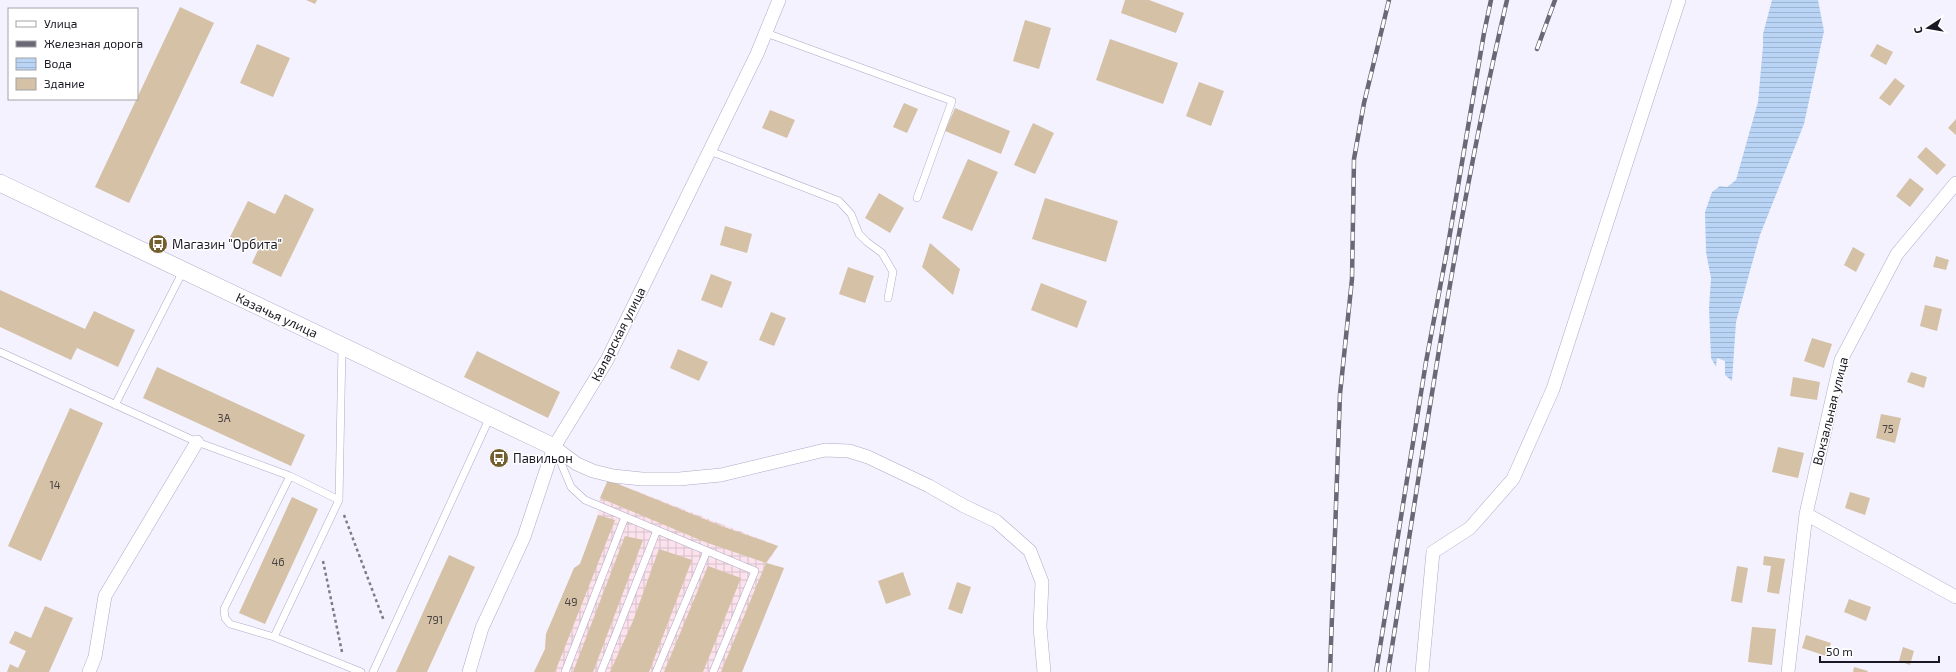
<svg xmlns="http://www.w3.org/2000/svg" width="1956" height="672" font-family="'Exo 2',sans-serif">
<defs>
<pattern id="industrial-grid" width="8" height="8" patternUnits="userSpaceOnUse"><rect width="8" height="8" fill="#fbe2ed"/><path d="M0 4h8M4 0v8" fill="none" stroke="#d7c1cb"/></pattern>
<pattern id="water-rules" width="6" height="5" patternUnits="userSpaceOnUse"><rect width="6" height="5" fill="#b9d4f5"/><path d="M0 2.5h6" fill="none" stroke="#9eb5d2"/></pattern>
</defs>
<rect width="100%" height="100%" fill="#f4f2ff"/>
<path fill="url(#industrial-grid)" d="M608 480 778 546 767 563 784 568 742 672H534L545 649 546 634 574 568 580 564 598 515 600 498Z"/>
<path fill="url(#water-rules)" d="M1772 0H1818L1824 31 1804 124 1760 235 1748 278 1736 322 1732 381 1725 375V361L1717 358 1716 367 1711 358 1709 308 1711 278 1706 252 1705 212 1712 192 1720 186 1727 187 1736 180 1758 102 1763 46V34Z"/>
<path fill="#d4c1a6" d="M306 0H317L315 4Z
M1125 0H1149L1184 13 1176 33 1121 13Z
M180 7 214 23 129 203 95 187Z
M1025 20 1051 28 1039 69 1013 61Z
M1110 39 1178 63 1163 104 1096 80Z
M257 44 290 58 273 97 240 83Z
M1877 44 1893 52 1886 65 1870 56Z
M1895 78 1905 86 1890 106 1879 98Z
M1199 82 1224 91 1211 126 1186 116Z
M904 103 918 109 907 133 893 127Z
M955 108 1010 131 1001 154 945 131Z
M770 110 795 120 787 138 762 128Z
M1956 119V135L1948 128Z
M1033 123 1054 133 1035 174 1014 165Z
M1926 147 1946 165 1937 175 1917 157Z
M968 159 998 172 972 231 942 218Z
M1910 178 1924 189 1910 207 1896 196Z
M879 193 904 208 890 233 865 218Z
M285 194 314 209 281 277 252 263 258 250 230 237 248 201 275 214Z
M1045 198 1118 221 1106 262 1032 239Z
M725 226 752 234 747 253 720 245Z
M930 243 960 269 953 295 922 267Z
M1853 247 1865 254 1856 272 1844 265Z
M1936 256 1949 260 1946 270 1933 267Z
M848 267 874 276 865 303 839 294Z
M711 274 732 282 722 308 701 300Z
M1041 283 1087 301 1077 328 1031 310Z
M0 290 85 329 94 311 135 330 118 367 77 348 71 360 0 327Z
M1925 305 1942 309 1937 331 1920 326Z
M771 312 786 318 774 346 759 340Z
M1812 338 1832 344 1824 368 1804 361Z
M678 349 708 362 699 381 670 368Z
M477 351 560 392 548 418 464 377Z
M157 367 305 435 291 466 143 398Z
M1911 372 1927 377 1924 388 1907 382Z
M1793 377 1820 382 1817 400 1790 396Z
M70 408 103 423 41 561 8 546Z
M1881 414 1901 418 1895 443 1876 438Z
M1778 447 1804 453 1798 478 1772 472Z
M608 480 724 527 778 546 766 563 784 568 742 672H721L766 563 705 542 600 498Z
M1850 492 1870 498 1865 515 1845 508Z
M292 497 318 509 265 624 239 613Z
M598 515 615 520 555 672H534L545 649 546 634 574 568 580 564Z
M625 536 643 540 593 672H573Z
M659 549 692 560 649 672H610L633 621Z
M449 555 475 567 427 672H396Z
M1764 556 1785 559 1779 594 1767 592 1771 566 1763 565Z
M708 566 741 578 703 672H664Z
M1737 566 1748 568 1742 603 1731 601Z
M903 572 911 595 886 604 878 581Z
M957 582 971 587 962 614 948 609Z
M1849 599 1871 607 1866 621 1844 612Z
M45 606 73 618 49 672H7L10 664 18 668 26 651 9 643 15 631 31 638Z
M1752 627 1776 629 1772 665 1748 662Z
M1806 635 1831 643 1826 656 1802 648Z
M1903 647 1914 651 1910 665 1899 661Z
M1854 667 1868 671 1867 672H1853Z"/>
<g fill="none" stroke-linecap="round" stroke-linejoin="round">
<g stroke="#aeaac7" stroke-width="8">
<path id="service" d="M766 33 952 101 917 198
M710 151 839 201 851 214 859 234 867 242 882 253 893 272 888 298
M0 352 197 442 290 476
M115 405 183 271
M556 451 571 487 585 500 755 571 713 672
M339 500 290 476 224 609 225 618 230 624 274 637 361 672
M274 637 339 500 342 346
M373 672 490 417
M565 672 625 517
M601 672 657 530
M656 672 707 551"/>
</g>
<g stroke="#aeaac7" stroke-width="14">
<path id="minor" d="M554 447 577 464 593 471 613 476 642 479H679L721 475 825 450 849 451 868 457 929 486 964 506 996 521 1030 551 1042 582 1040 627 1044 672
M1806 514 1956 597
M89 672 95 657 105 596 197 442
M469 672 482 628 524 537 554 447 607 360 757 54 779 0
M1422 672 1433 552 1470 528 1513 479 1553 389 1679 0
M1788 672 1806 514 1841 360 1897 254 1956 183"/>
</g>
<g stroke="#aeaac7" stroke-width="18">
<path id="tertiary" d="M0 183 554 447"/>
</g>
<path stroke="#7d7b87" stroke-width="2.5" stroke-dasharray="3 3" stroke-linecap="butt" d="M344 515 384 621
M323 561 342 652"/>
<use href="#service" stroke="#fff" stroke-width="7"/>
<use href="#minor" stroke="#fff" stroke-width="13"/>
<use href="#tertiary" stroke="#fff" stroke-width="17"/>
<g stroke="#6a6874" stroke-width="4.5">
<path id="rail" d="M1537 49 1555 0
M1330 672 1340 394 1352 279 1354 159 1364 103 1389 0
M1376 672 1426 362 1448 245 1484 33 1491 0
M1388 672C1424 448 1455 221 1507 0"/>
</g>
<use href="#rail" stroke="#fff" stroke-width="3" stroke-dasharray="9" stroke-linecap="butt"/>
</g>
<defs>
<g id="bus-disc" transform="scale(1)"><circle r="9.5" fill="#735e2d" stroke="#fff"/><path d="M-5-6H5V4H4V6H2V4H-2V6H-4V4H-5ZM-3.5-4V0h7V-4ZM-3.5 1.2v1.5H-2V1.2ZM2 1.2v1.5H3.5V1.2Z" fill="#fff"/></g>
</defs>
<g fill-rule="evenodd">
<use href="#bus-disc" x="158" y="244"/>
<use href="#bus-disc" x="499" y="458"/>
</g>
<g text-anchor="middle" dominant-baseline="central" stroke-width="3" stroke-linejoin="round" paint-order="stroke">
<g font-size="11" fill="#484243">
<text x="224" y="417">3А</text>
<text x="1888" y="428">75</text>
<text x="55" y="484">14</text>
<text x="278" y="561">46</text>
<text x="571" y="601">49</text>
<text x="435" y="619">791</text>
</g>
<g font-size="13" fill="#1a1822" stroke="#fff" text-anchor="start">
<text x="172" y="244">Магазин "Орбита"</text>
<text x="513" y="458">Павильон</text>
</g>
<g font-size="13" fill="#1a1822" stroke="#fff">
<text transform="translate(277 315) rotate(25)">Казачья улица</text>
<text transform="translate(618 334) rotate(-63)">Каларская улица</text>
<text transform="translate(1830 411) rotate(-76)">Вокзальная улица</text>
</g>
</g>
<rect x="8" y="8" width="130" height="92" fill="#ffffff" stroke="#a3a3a7"/>
<rect x="16" y="21" width="20" height="6" fill="#ffffff" stroke="#a3a3a7"/>
<text x="44" y="28" font-size="12" fill="#1a1822">Улица</text>
<rect x="16" y="41" width="20" height="6" fill="#6a6874" stroke="#a3a3a7"/>
<text x="44" y="48" font-size="12" fill="#1a1822">Железная дорога</text>
<rect x="16" y="58" width="20" height="12" fill="url(#water-rules)" stroke="#a3a3a7"/>
<text x="44" y="68" font-size="12" fill="#1a1822">Вода</text>
<rect x="16" y="78" width="20" height="12" fill="#d4c1a6" stroke="#a3a3a7"/>
<text x="44" y="88" font-size="12" fill="#1a1822">Здание</text>
<g transform="translate(1928 28) rotate(258)" stroke="#ffffff" stroke-width="3" paint-order="stroke">
<path d="M0-3L7 15L0 10L-7 15Z" fill="#1a1822"/>
<text y="-6" font-size="11" font-weight="bold" text-anchor="middle" fill="#1a1822">С</text>
</g>
<path d="M1820 656v6h119v-6" fill="none" stroke="#1a1822" stroke-width="2"/>
<text x="1826" y="656" font-size="12" fill="#1a1822" stroke="#ffffff" stroke-width="3" paint-order="stroke">50 m</text>
</svg>
